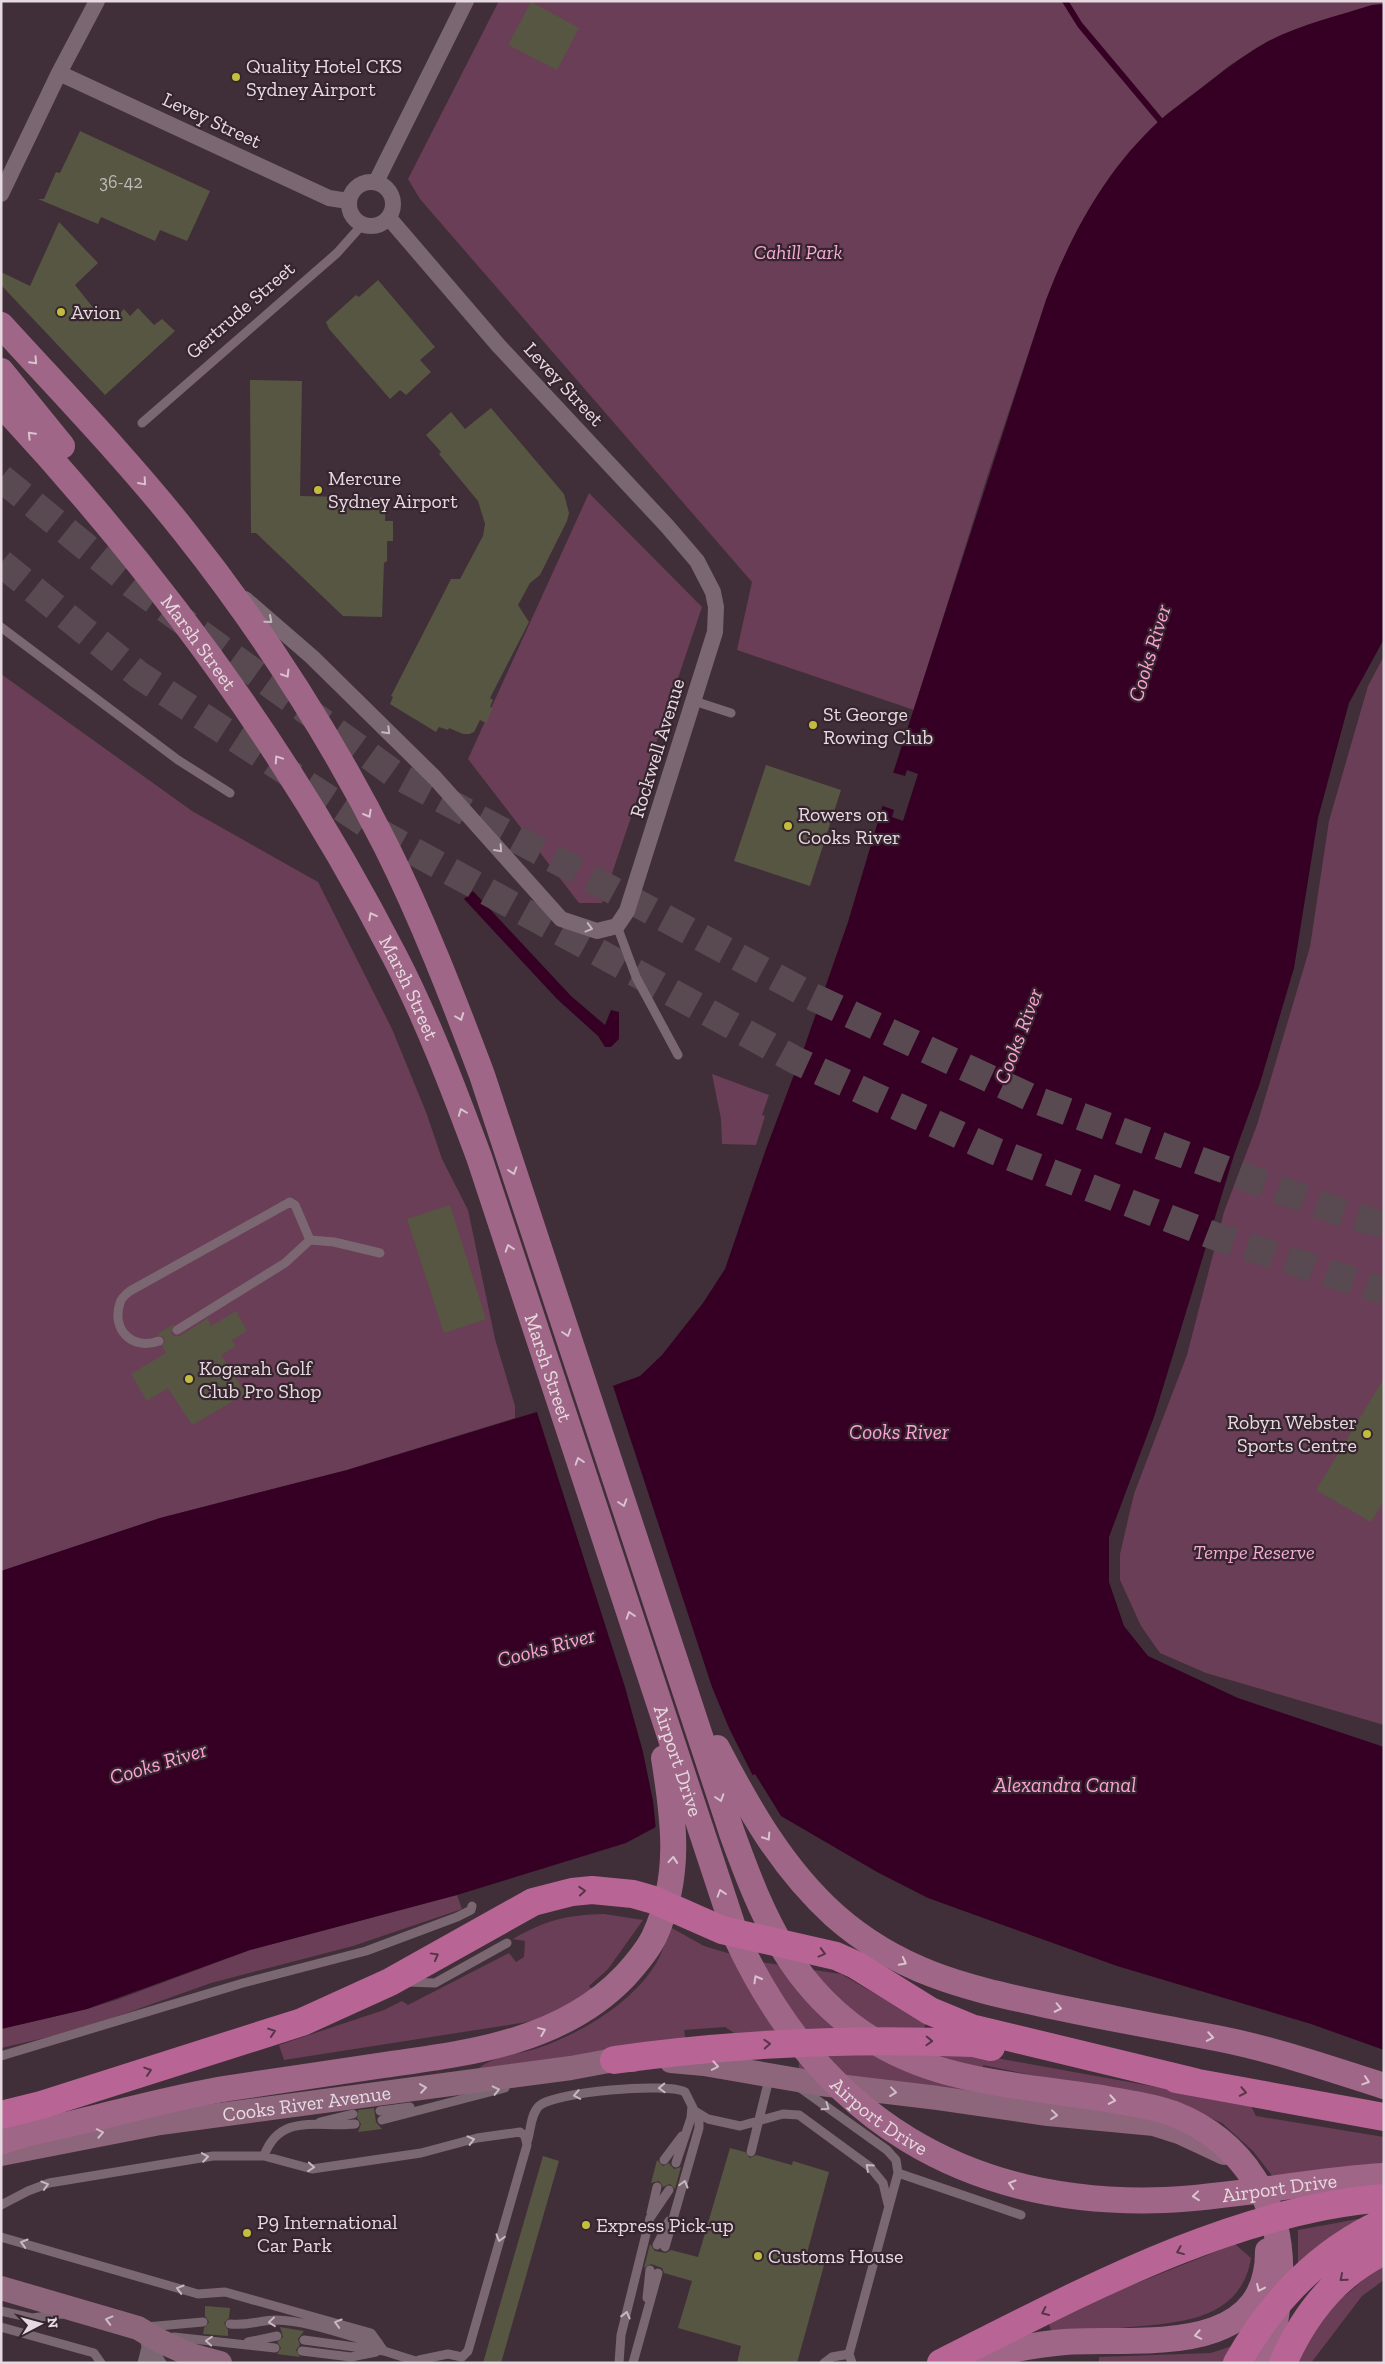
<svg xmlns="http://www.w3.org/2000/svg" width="1385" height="2364" font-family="'Zilla Slab',serif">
<rect width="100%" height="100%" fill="#402f38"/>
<path fill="#6a3e57" d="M499 1H1384V4L1372 5 1266 43 1230 65 1158 122 1084 218 1060 265 1046 300 987 477 914 710 737 650 752 582 420 199 408 179Z
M589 493 702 607 602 903H579L468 759Z
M1384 656V1725L1206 1673 1160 1653 1141 1626 1120 1580V1554L1134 1494 1187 1355 1224 1212 1257 1125 1310 947 1329 821 1368 686Z
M1 674 192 811 318 882 392 1029 426 1112 442 1159 468 1210 495 1339 515 1406V1418L347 1470 160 1518 1 1571Z
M712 1074 769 1095 762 1115 765 1116 756 1145 722 1144 721 1119Z
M457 1895 462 1909 353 1946 211 1983 79 2030 1 2048V2029L87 2009 119 1999 250 1950Z
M604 1914 643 1920 608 1969 589 1986 594 1992 540 2020 284 2060 279 2045 384 2010 402 2001 408 2005 509 1953 516 1962 524 1957 525 1941 513 1939C546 1920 566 1915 604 1914Z
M670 1927 704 1946 754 1961 841 1974 926 2023 922 2033 742 2038 725 2027 684 2030 686 2042 487 2070 479 2068C497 2054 520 2055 541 2047 584 2032 639 1999 660 1956 664 1947 667 1937 670 1927Z
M847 2050 991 2057 1250 2104 1256 2116 1384 2137V2166L1277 2182 1253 2151 1222 2123 1188 2108 983 2065 978 2094 798 2074 800 2055Z
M1358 2219 1359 2224 1298 2268V2230Z
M1235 2244 1251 2258C1241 2320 1180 2323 1129 2327 1103 2330 1078 2332 1052 2334L1049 2324 1125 2288Z
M1384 2266V2280L1362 2296 1311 2363H1295L1324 2314 1370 2274Z
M1238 2344 1228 2363H1099V2357L1211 2353Z"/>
<path fill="#350023" d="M1384 4V639L1349 703 1318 818 1294 968 1260 1083 1234 1155 1154 1417 1109 1537V1582L1124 1626 1148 1656 1238 1698 1384 1747V2050L1311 2024 1117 1966 928 1898 877 1872 781 1816 755 1774 626 1843 457 1895 250 1950 87 2009 1 2029V1571L160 1518 347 1470 563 1404 640 1376 662 1355 703 1303 725 1269 766 1149 804 1048 848 922 884 801 1046 300C1071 234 1106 170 1158 122 1171 110 1186 100 1200 89 1221 73 1242 56 1265 43 1298 25 1337 16 1372 5Z
M473 891 571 996 605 1025 611 1010 619 1012V1039L611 1047H605L598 1036 557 999 464 899Z"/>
<path fill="#402f38" d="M907 770 918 774 903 821 892 817 894 810 880 805 891 772 905 776Z
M612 1383 712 1687 729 1728 754 1778 656 1830 653 1801 643 1752 625 1687 536 1409Z"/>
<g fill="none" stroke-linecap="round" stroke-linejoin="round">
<path stroke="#350023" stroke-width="6" d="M1065 1 1080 25 1164 125"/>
</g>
<path fill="#565643" d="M531 2 579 28 557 70 508 45Z
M80 131 210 191 187 241 160 230 155 241 101 217 98 224 38 199H44L56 172 60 173Z
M59 222 98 263 75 285 99 315 106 309 115 318 124 309 130 316 138 308 154 325 162 319 175 331 105 395 1 285V272L30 286Z
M378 280 435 347 420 360 431 372 406 395 400 390 390 399 329 329 326 322 356 295 359 297Z
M250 380 302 381 300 496 386 498 385 521H393V541H387V561L384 563 382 617 343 616 256 533H251Z
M491 408 564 494 569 513 567 521 540 575 530 583 518 605 529 622 490 698 493 700 490 707 493 708 486 723 480 720 474 732 469 734H463L449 728 448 730 439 727 436 732 390 704 393 697 391 696 451 579H460L483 536 485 524 478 501 439 454 441 452 426 435 451 412 465 429Z
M766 765 841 790 810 886 734 861Z
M450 1205 486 1319 444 1333 407 1219Z
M236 1311 247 1331 232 1340 236 1346 221 1355 246 1394 192 1425 168 1388 147 1401 131 1374 166 1353 162 1346 165 1342 164 1337 156 1335 174 1324 171 1333 174 1336H180L208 1318 211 1326Z
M1384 1378V1501L1371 1522 1316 1490Z
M374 2108 376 2122 382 2129 358 2132 361 2124 357 2118 358 2110Z
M730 2148 745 2152 750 2158 756 2155 792 2165 793 2161 829 2172 807 2253 826 2258 797 2363H737L741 2346 678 2328 692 2281 664 2273 662 2268 651 2264 644 2268 650 2244 655 2251 666 2253 671 2250 698 2257Z
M543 2156 559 2161 501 2363H483Z
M657 2160 663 2166 669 2163 674 2169 681 2167 675 2189 670 2184 663 2187 659 2181 651 2183Z
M205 2306 230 2308 229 2318 224 2323 228 2330V2336L203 2334 204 2328 209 2322 205 2316Z
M280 2327 304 2331 298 2339 300 2345 296 2350 300 2357 277 2354 281 2348 277 2342 283 2337Z"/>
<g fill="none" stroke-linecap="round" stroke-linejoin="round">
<path stroke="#594951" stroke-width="28" stroke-dasharray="28 14" stroke-linecap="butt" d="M1 478 133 585 393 773 811 996 1036 1100 1340 1212 1384 1225
M1 563 139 675 382 834 795 1060 995 1151 1217 1237 1384 1291"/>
<path stroke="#7b6771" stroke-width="9" d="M142 423 337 253 362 225
M1 627 178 760 230 793
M694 701 731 713
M617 926 636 977 678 1055
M177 1330 285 1263 310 1240 334 1242 380 1253
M159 1341C132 1351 111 1329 120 1303 121 1298 126 1294 130 1291L290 1202 295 1205 310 1240
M407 1982 435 1983 507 1943
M1 2056 243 1983 366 1951 457 1917 471 1910 472 1906
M799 2087 887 2150 896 2160 898 2173 849 2354 852 2363
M380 2111 410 2107
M695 2111 708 2119 740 2126 783 2114 799 2115 870 2167 883 2183 888 2204
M382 2120 505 2088
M320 2122 353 2114
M527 2142C531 2131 530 2115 539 2106 554 2092 667 2082 685 2092L699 2120V2128L665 2247
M751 2152 770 2075
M264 2156C280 2112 319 2128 355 2124
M664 2160 682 2136
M676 2163 691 2118 692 2106
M898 2173 1021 2215
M1 2205 28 2191 49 2183 213 2156H264L312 2169 421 2153 477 2138 520 2132 525 2136 527 2145 468 2351 462 2357 448 2354 419 2360
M651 2213 657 2187
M1 2237 198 2294 225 2292 371 2333 379 2344
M657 2245 669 2221
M647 2298 650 2270
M1 2311 32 2318 62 2314
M230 2324C249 2326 260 2320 276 2320 310 2321 347 2336 379 2344L384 2351
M1 2327 94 2353 101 2363
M146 2327 203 2322
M174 2337 275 2348
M304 2340 384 2351 422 2363
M248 2342 277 2336
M147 2344 152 2363
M150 2344 162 2363
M302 2351 351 2357 376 2352
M142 2363 146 2347 144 2336
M619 2363 621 2335 650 2218 669 2190
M633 2363 658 2273
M824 2363 832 2357 849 2354"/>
<path stroke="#7b6771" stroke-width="16" d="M59 73 329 198 348 201
M349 204a22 22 0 1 1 44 0a22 22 0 1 1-44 0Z
M376 182 466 1
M1 194 59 73 97 1
M245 599 312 657 435 778 561 919 597 931 617 926 627 911 715 632 716 607 713 592 697 561 667 526 498 345 389 218"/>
<g stroke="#8d667c" stroke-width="24">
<path d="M671 2061 704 2064 821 2084 938 2098 1048 2114 1154 2124 1179 2132 1224 2153"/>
<path id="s1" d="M1 2154 160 2123 571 2068 614 2060H632"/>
<path d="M1 2288 138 2328 160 2341 191 2355 220 2363"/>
</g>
<g stroke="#a06687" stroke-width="26">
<path d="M1 325C63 393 127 459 184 531 261 628 330 735 386 846 423 920 453 998 482 1075L732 1833C763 1919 794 1993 876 2042 945 2084 1029 2086 1107 2099 1129 2103 1153 2106 1174 2114 1207 2127 1235 2149 1254 2179 1292 2235 1282 2301 1266 2363"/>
<path d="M1 371 62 446"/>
<path id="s2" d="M1 404C155 569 292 756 395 957 428 1021 454 1090 479 1157L737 1939C821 2119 967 2207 1165 2200 1237 2197 1311 2180 1384 2176"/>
<path d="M717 1748C749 1809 782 1868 834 1915 897 1971 963 1987 1042 2004 1101 2017 1161 2027 1221 2039 1276 2050 1330 2069 1384 2086"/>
<path d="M1 2142C24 2132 50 2129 74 2123 126 2111 178 2096 230 2088 281 2080 333 2073 384 2065 470 2053 562 2042 625 1976 635 1965 647 1951 654 1937 682 1877 674 1820 664 1758"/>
<path d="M957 2363C993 2353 1028 2345 1065 2342 1137 2337 1268 2360 1268 2251"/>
</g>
<path stroke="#b86595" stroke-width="28" d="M614 2060C735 2043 852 2038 974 2043L991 2047
M1176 2079 1384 2117
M1 2115 41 2105 302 2022 390 1982 533 1902 572 1892 592 1890 633 1894 654 1900 722 1930 836 1956 856 1965 930 2011 971 2028 1195 2082
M941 2363C1077 2295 1231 2210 1384 2198
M1237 2363C1271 2302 1320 2251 1384 2222
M1283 2363C1304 2315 1336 2274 1384 2251"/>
</g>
<defs><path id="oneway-chevron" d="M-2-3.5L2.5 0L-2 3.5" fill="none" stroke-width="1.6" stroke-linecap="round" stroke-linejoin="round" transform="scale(1.25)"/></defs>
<g stroke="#d8c3ce">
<use href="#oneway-chevron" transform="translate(34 361) rotate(47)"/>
<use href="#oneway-chevron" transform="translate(31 435) rotate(-134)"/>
<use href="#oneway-chevron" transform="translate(143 482) rotate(49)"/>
<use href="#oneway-chevron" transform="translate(286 674) rotate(58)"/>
<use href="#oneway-chevron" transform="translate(278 759) rotate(-124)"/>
<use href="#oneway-chevron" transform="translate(368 814) rotate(61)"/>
<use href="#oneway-chevron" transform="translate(372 916) rotate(-119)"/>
<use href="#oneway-chevron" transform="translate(460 1017) rotate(69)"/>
<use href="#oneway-chevron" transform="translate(462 1112) rotate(-111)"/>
<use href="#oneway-chevron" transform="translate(513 1171) rotate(72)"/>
<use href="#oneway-chevron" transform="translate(509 1248) rotate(-108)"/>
<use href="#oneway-chevron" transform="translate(567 1333) rotate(72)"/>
<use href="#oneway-chevron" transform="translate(579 1461) rotate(-108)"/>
<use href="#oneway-chevron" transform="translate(623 1503) rotate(72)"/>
<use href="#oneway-chevron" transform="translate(630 1615) rotate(-108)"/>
<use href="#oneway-chevron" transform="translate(720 1798) rotate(72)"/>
<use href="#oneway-chevron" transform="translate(767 1837) rotate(57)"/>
<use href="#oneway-chevron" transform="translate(673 1860) rotate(-85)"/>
<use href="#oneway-chevron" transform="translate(721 1893) rotate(-108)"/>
<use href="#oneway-chevron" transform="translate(903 1962) rotate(28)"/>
<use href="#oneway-chevron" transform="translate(757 1979) rotate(-120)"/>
<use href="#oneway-chevron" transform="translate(1058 2008) rotate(12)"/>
<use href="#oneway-chevron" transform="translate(542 2031) rotate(-22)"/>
<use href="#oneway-chevron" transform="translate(1210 2037) rotate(10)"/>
<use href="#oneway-chevron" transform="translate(1366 2081) rotate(18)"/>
<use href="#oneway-chevron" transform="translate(1112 2100) rotate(10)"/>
<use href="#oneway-chevron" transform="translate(1012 2184) rotate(-164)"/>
<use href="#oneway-chevron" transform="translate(1196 2196) rotate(174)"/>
<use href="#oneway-chevron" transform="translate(1260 2288) rotate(115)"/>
<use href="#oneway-chevron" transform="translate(1198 2335) rotate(169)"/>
</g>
<g stroke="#c6b8bf">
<use href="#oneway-chevron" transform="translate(269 620) rotate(41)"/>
<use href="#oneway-chevron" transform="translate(387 731) rotate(45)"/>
<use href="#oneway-chevron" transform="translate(499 849) rotate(48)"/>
<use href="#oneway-chevron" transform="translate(589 928) rotate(15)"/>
<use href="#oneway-chevron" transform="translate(662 2088) rotate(178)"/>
<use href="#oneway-chevron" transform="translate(496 2090) rotate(-13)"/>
<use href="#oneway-chevron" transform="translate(577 2095) rotate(169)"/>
<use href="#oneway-chevron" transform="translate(826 2107) rotate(35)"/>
<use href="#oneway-chevron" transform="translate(471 2140) rotate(-14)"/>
<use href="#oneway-chevron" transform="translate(205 2157) rotate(-9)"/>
<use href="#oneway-chevron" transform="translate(311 2167) rotate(4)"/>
<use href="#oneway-chevron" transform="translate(869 2167) rotate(-138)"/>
<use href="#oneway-chevron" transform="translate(684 2184) rotate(-74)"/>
<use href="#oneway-chevron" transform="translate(45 2185) rotate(-17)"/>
<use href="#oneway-chevron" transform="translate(500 2238) rotate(106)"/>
<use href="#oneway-chevron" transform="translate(24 2243) rotate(-164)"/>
<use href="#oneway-chevron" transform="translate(180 2289) rotate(-164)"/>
<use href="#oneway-chevron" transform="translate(626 2315) rotate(-76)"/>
<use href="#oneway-chevron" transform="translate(272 2322) rotate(174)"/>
<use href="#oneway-chevron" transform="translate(338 2323) rotate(-164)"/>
<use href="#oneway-chevron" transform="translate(209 2341) rotate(-175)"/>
</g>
<g stroke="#563548">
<use href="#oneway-chevron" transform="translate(582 1891) rotate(-4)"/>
<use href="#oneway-chevron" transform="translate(822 1953) rotate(15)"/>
<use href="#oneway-chevron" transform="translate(435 1956) rotate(-29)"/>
<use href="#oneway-chevron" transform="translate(272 2032) rotate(-18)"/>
<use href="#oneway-chevron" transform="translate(929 2041) rotate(2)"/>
<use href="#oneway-chevron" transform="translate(767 2044) rotate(-3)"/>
<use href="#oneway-chevron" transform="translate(148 2071) rotate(-18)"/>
<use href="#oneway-chevron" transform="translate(1243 2092) rotate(11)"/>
<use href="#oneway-chevron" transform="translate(1180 2251) rotate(158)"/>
<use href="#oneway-chevron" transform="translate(1343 2278) rotate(140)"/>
<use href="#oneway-chevron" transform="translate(1045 2312) rotate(155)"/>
</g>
<g stroke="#d0bdc7">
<use href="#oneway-chevron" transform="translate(715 2066) rotate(10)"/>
<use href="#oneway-chevron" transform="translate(423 2088) rotate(-8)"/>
<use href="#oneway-chevron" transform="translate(893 2092) rotate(7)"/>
<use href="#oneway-chevron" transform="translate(1054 2115) rotate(6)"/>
<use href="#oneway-chevron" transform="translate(100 2133) rotate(-11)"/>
<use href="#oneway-chevron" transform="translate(109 2320) rotate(-165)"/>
</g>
<g fill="#c3bd3e" stroke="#36252e" stroke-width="2">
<circle cx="236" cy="77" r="5"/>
<circle cx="61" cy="312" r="5"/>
<circle cx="318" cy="490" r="5"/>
<circle cx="813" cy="725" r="5"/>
<circle cx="788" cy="826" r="5"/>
<circle cx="189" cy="1379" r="5"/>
<circle cx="1367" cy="1434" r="5"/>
<circle cx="586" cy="2225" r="5"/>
<circle cx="247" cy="2233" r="5"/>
<circle cx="758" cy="2256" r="5"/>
</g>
<g text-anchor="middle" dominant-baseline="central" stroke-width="4.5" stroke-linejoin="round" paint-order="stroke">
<g font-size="18" fill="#c2b9b9">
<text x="121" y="182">36-42</text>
</g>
<g font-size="20" fill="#e6dae0" stroke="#36252e" text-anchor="start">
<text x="246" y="66">Quality Hotel CKS<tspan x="246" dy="23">Sydney Airport</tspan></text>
<text x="71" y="312">Avion</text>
<text x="328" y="478">Mercure<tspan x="328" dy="23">Sydney Airport</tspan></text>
<text x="823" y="714">St George<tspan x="823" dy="23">Rowing Club</tspan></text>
<text x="798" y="814">Rowers on<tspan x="798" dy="23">Cooks River</tspan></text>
<text x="199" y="1368">Kogarah Golf<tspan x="199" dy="23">Club Pro Shop</tspan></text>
<text x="1357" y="1422" text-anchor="end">Robyn Webster<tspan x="1357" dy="23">Sports Centre</tspan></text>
<text x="257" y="2222">P9 International<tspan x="257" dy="23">Car Park</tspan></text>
<text x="596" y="2225">Express Pick-up</text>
<text x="768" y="2256">Customs House</text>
</g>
<g font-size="20" fill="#e6dae0" stroke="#36252e">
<text transform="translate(212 120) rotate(25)">Levey Street</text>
<text transform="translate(240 310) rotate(-41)">Gertrude Street</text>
<text transform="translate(564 384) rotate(47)">Levey Street</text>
<text stroke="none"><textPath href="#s2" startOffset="310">Marsh Street</textPath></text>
<text transform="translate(657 748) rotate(-73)">Rockwell Avenue</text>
<text stroke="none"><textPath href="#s2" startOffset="715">Marsh Street</textPath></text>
<text stroke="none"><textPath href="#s2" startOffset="1120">Marsh Street</textPath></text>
<text stroke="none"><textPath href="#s2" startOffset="1534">Airport Drive</textPath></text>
<text stroke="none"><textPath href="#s1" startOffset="310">Cooks River Avenue</textPath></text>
<text stroke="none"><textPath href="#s2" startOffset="1952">Airport Drive</textPath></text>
<text stroke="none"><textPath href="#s2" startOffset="2372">Airport Drive</textPath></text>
</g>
<g font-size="20" font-style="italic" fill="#f6add5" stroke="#36252e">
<text x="798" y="252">Cahill Park</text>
<text x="1254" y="1552">Tempe Reserve</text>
</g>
<g font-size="21" font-style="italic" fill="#fca2d4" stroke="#36252e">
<text transform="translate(1149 653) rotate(-73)">Cooks River</text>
<text transform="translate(1018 1036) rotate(-69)">Cooks River</text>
<text x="899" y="1431">Cooks River</text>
<text transform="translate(546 1647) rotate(-15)">Cooks River</text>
<text transform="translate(158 1763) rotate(-17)">Cooks River</text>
<text x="1065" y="1784">Alexandra Canal</text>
</g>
</g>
<rect width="1385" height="2364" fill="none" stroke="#e6dae0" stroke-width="5"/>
<g transform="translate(40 2324) rotate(84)" stroke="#36252e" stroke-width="4" paint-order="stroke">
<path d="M0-4L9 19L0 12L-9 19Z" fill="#e6dae0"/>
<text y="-8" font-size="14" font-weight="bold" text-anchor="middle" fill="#e6dae0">N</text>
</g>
</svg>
